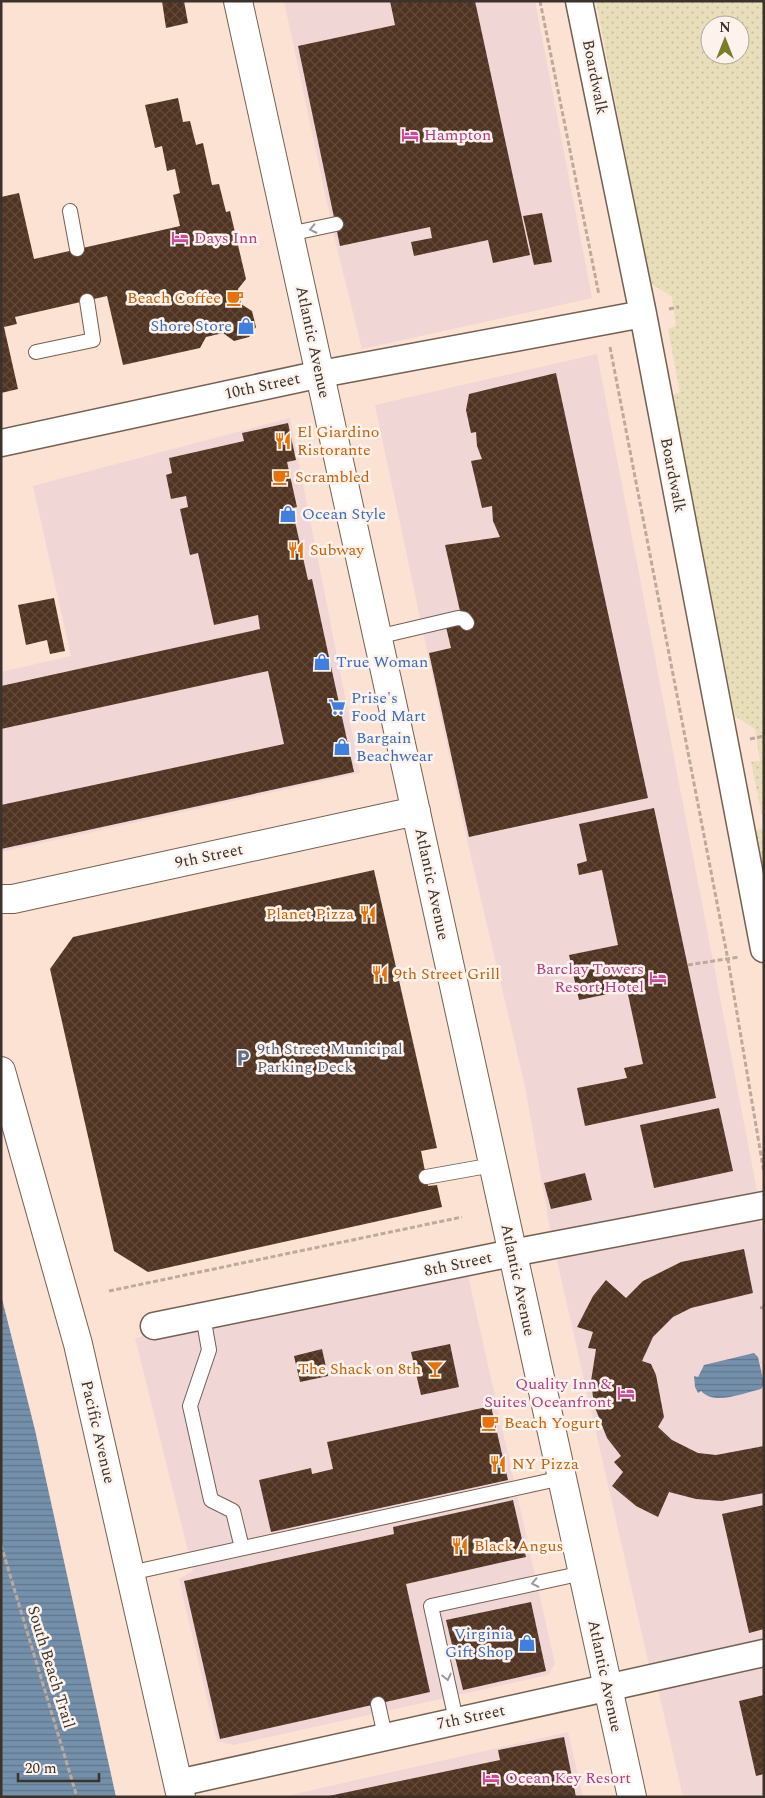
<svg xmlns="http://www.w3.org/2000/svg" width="765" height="1798" font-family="Spectral,serif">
<defs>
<pattern id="sand-dots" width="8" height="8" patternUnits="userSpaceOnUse" patternTransform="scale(1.25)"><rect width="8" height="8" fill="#e8deb9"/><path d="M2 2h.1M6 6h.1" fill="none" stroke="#c8bf9f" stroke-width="1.8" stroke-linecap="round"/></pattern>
<pattern id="water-rules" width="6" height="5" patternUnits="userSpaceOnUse" patternTransform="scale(1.25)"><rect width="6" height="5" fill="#7490ab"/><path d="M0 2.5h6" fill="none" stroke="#60768b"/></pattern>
<pattern id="building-cross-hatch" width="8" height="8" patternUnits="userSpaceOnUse" patternTransform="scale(1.25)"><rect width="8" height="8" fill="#503421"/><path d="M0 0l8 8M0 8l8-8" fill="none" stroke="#614939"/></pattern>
</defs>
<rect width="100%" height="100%" fill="#fbe2d2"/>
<path fill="#f1d6d6" d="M284 1H535L592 298 362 349 335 240Z
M597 354 757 1191 551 1234 525 1086 467 840 375 405Z
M290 418 360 773 1 852V672L71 656 33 486Z
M759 1215 764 1237V1639L649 1665 556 1256Z
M466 1267 555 1664 548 1675 233 1745 217 1741 179 1579 193 1571 135 1338Z
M764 1666V1797H683L658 1689Z
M568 1732 583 1797H282Z"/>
<path fill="url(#sand-dots)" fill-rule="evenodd" d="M596 1H764V826L751 762 760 761 755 729 735 716 672 395 680 392 668 329 676 326 672 297 650 283ZM710 25H740V55H710Z
M764 828V870L755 830Z"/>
<path fill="url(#water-rules)" d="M1 1295 35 1430 116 1797H1Z
M754 1353 758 1357 764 1384 761 1389C743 1393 715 1406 701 1391L698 1393 695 1387 694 1376 698 1377 704 1365Z"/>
<path fill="url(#building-cross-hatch)" d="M162 1H184L188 23 166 28Z
M390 1H475L530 255 493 263 488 240 414 256 411 242 432 238 430 227 340 246 298 46 395 25Z
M178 98 183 122 190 121 196 145 203 143 212 185 219 184 226 212 230 211 246 279 238 289 241 304 252 311 256 327 249 337 234 341 223 333 206 337 200 348 123 365 107 296 15 317 17 324 4 327 18 389 1 393V197L19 193 34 259 180 226 173 195 180 193 175 169 167 171 162 146 155 148 145 105Z
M542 213 552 262 534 265 523 216Z
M556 373 648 798 469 837 429 653 451 648 446 627 463 624 445 545 500 537 493 521 492 506 482 508 471 461 482 459 477 446 476 432 471 433 466 410 469 394Z
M288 423 296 460 287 462 297 507 292 508 308 580 312 579 354 772 1 849V805L284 744 268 671 1 729V686L260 629 258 615 214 625 198 553 190 555 180 509 188 507 186 496 171 499 166 475 172 473 169 458 244 441 242 433Z
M54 598 65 651 50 654 47 640 26 645 18 605Z
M654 808 716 1098 585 1126 577 1088 627 1078 624 1068 643 1064 627 990 579 1000 569 955 618 945 602 870 579 875 577 864 587 861 579 824Z
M374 870 437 1148 421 1151 428 1186 437 1185 442 1207 148 1272 114 1251 50 969 73 937Z
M719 1108 733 1171 654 1188 640 1125Z
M585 1173 592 1200 551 1209 544 1183Z
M744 1249 753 1293 691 1308 673 1317 653 1337 642 1361 651 1364 656 1375 664 1417 658 1427 672 1440 698 1453 716 1455 764 1446V1493L721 1501 696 1499 669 1492 658 1517 636 1506 612 1486 623 1472 614 1462 621 1456 607 1438 594 1405 591 1381 596 1349 588 1348 593 1332 577 1327 593 1296 606 1280 626 1298 643 1281 681 1262Z
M450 1344 459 1387 421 1395 411 1352Z
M322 1349 328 1376 300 1382 294 1356Z
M491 1406 508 1480 271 1532 259 1480 311 1468 312 1474 333 1469 327 1442Z
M513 1500 526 1557 406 1584 430 1692 220 1739 184 1581 394 1534 393 1527Z
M764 1505V1629L749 1633 722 1514Z
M531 1602 546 1671 463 1690 446 1620Z
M764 1695V1774L756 1776 739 1701Z
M564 1737 576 1797H324L500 1760 498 1750Z"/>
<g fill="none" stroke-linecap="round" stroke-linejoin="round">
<g stroke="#756052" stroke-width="16">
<path id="lane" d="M70 211 77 249
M289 234 336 224
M36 352 93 340 87 301
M377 637 458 618 464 619 467 623
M426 1177 493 1165
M203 1316 209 1350 190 1406 211 1500 233 1511 242 1548
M130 1573 562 1478
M378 1704 385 1736
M456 1720 431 1606 583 1573"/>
</g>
<g stroke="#756052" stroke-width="29">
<path id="street" d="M579 1 643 314 764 949
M1 443 321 374 643 314
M154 1326 512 1253 764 1205
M178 1783 764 1653"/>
</g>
<g stroke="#756052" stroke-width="30">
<path id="secondary" d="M238 1 632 1797
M1 899H13L416 811"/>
</g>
<g stroke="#756052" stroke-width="30">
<path id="highway" d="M1 1071 78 1344 181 1797"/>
</g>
<path stroke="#beaa9d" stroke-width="3" stroke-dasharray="5 2.5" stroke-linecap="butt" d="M540 1 599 295
M669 309 679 307
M610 347 728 960 764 1173
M750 739 764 736
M688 965 739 957
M109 1291 462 1217
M760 1308 764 1307
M1 1545 77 1797"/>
<use href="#lane" stroke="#fff" stroke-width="14"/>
<use href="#street" stroke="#fff" stroke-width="26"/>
<use href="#secondary" stroke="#fff" stroke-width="28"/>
<use href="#highway" stroke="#fff" stroke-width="28"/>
</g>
<defs><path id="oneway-chevron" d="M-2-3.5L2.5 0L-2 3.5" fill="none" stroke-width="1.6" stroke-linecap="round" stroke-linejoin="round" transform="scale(1.25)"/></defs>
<g stroke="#9d9895">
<use href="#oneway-chevron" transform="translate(313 229) rotate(168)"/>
<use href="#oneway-chevron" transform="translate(535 1583) rotate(168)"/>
<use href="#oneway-chevron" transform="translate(447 1677) rotate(77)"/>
</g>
<defs>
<g id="hotel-bare" transform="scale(1.35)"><path d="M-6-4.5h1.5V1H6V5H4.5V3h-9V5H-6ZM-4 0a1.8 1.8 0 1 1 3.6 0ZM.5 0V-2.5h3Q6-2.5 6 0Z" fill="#d1479c" stroke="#fdf3ec" stroke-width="2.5" paint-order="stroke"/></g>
<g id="cafe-bare" transform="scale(1.35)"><path d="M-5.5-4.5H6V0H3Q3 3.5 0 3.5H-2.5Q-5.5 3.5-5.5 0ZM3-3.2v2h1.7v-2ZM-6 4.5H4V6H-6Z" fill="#e8710a" stroke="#fdf3ec" stroke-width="2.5" paint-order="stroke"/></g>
<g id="shop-bare" transform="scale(1.35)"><path d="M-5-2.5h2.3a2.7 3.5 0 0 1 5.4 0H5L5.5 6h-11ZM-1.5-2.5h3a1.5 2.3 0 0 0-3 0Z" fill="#3f7fe0" stroke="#fdf3ec" stroke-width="2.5" paint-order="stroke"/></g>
<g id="restaurant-bare" transform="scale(1.35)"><path d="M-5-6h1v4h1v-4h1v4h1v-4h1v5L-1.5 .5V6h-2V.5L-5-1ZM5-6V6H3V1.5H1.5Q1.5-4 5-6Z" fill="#e8710a" stroke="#fdf3ec" stroke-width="2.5" paint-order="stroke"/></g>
<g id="supermarket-bare" transform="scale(1.35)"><path d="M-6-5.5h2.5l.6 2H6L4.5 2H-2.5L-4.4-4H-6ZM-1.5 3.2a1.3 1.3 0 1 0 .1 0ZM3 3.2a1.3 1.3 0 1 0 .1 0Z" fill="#3f7fe0" stroke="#fdf3ec" stroke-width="2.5" paint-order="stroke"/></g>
<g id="parking-bare" transform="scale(1.35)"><path d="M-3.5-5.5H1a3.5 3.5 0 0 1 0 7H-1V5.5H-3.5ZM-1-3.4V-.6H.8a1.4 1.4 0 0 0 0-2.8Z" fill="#5c6f8a" stroke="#fdf3ec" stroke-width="2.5" paint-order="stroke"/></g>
<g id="bar-bare" transform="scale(1.35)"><path d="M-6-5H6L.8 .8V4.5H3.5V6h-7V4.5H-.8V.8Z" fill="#e8710a" stroke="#fdf3ec" stroke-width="2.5" paint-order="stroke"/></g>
</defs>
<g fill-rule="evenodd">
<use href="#hotel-bare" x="410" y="135"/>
<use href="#hotel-bare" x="180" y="238"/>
<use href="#cafe-bare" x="235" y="298"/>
<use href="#shop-bare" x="246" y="326"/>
<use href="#restaurant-bare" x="283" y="441"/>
<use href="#cafe-bare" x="281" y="477"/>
<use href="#shop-bare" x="288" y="514"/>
<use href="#restaurant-bare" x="296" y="550"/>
<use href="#shop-bare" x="322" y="662"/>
<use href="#supermarket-bare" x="337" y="707"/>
<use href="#shop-bare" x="342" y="747"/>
<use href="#restaurant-bare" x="368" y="914"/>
<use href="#restaurant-bare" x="380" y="974"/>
<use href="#hotel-bare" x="658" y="978"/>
<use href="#parking-bare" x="243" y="1058"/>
<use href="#bar-bare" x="435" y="1369"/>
<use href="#hotel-bare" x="626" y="1393"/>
<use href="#cafe-bare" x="490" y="1423"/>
<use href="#restaurant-bare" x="498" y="1464"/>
<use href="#restaurant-bare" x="460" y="1546"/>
<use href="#shop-bare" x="527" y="1643"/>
<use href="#hotel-bare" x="491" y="1778"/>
</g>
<g text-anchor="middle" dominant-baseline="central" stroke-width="5" stroke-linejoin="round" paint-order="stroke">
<g font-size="16" fill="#3b322b" stroke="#fdf3ec">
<text transform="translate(595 77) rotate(79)">Boardwalk</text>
<text transform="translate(313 342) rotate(78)">Atlantic Avenue</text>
<text transform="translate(262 386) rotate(-12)">10th Street</text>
<text transform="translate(673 475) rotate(79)">Boardwalk</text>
<text transform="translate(209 856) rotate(-12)">9th Street</text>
<text transform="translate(432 884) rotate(78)">Atlantic Avenue</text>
<text transform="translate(458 1264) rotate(-12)">8th Street</text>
<text transform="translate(518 1280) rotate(78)">Atlantic Avenue</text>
<text transform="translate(98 1432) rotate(77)">Pacific Avenue</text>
<text transform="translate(51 1667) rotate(73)">South Beach Trail</text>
<text transform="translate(605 1676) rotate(78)">Atlantic Avenue</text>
<text transform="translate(471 1717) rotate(-12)">7th Street</text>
</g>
<g font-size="16" fill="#b23c85" stroke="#fdf3ec" text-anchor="start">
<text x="424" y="135">Hampton</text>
<text x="194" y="238">Days Inn</text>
<text x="644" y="969" text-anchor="end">Barclay Towers<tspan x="644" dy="18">Resort Hotel</tspan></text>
<text x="612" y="1384" text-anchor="end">Quality Inn &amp;<tspan x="612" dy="18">Suites Oceanfront</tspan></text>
<text x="505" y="1778">Ocean Key Resort</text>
</g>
<g font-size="16" fill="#c56008" stroke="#fdf3ec" text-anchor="start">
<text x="221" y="298" text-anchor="end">Beach Coffee</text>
<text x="297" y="432">El Giardino<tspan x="297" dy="18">Ristorante</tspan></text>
<text x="295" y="477">Scrambled</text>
<text x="310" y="550">Subway</text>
<text x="354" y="914" text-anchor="end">Planet Pizza</text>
<text x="394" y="974">9th Street Grill</text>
<text x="421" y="1369" text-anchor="end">The Shack on 8th</text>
<text x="504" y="1423">Beach Yogurt</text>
<text x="512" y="1464">NY Pizza</text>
<text x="474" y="1546">Black Angus</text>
</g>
<g font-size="16" fill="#366cbe" stroke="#fdf3ec" text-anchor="start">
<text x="232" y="326" text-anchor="end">Shore Store</text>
<text x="302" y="514">Ocean Style</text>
<text x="336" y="662">True Woman</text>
<text x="351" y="698">Prise's<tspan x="351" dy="18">Food Mart</tspan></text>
<text x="356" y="738">Bargain<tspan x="356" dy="18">Beachwear</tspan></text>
<text x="513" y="1634" text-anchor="end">Virginia<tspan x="513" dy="18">Gift Shop</tspan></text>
</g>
<g font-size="16" fill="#4e5e75" stroke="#fdf3ec" text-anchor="start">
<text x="257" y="1049">9th Street Municipal<tspan x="257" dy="18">Parking Deck</tspan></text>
</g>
</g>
<rect width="765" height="1798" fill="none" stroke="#3b322b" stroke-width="5"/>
<g transform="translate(725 40)"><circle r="24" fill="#fdf3ec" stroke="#afa69f"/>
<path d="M0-4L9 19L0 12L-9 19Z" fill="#7a7e28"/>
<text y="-8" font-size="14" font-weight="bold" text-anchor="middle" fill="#3b322b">N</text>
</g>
<path d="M18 1773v8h81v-8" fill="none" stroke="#3b322b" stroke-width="2.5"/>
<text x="25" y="1773" font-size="15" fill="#3b322b" stroke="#fdf3ec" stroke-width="4" paint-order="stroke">20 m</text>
</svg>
